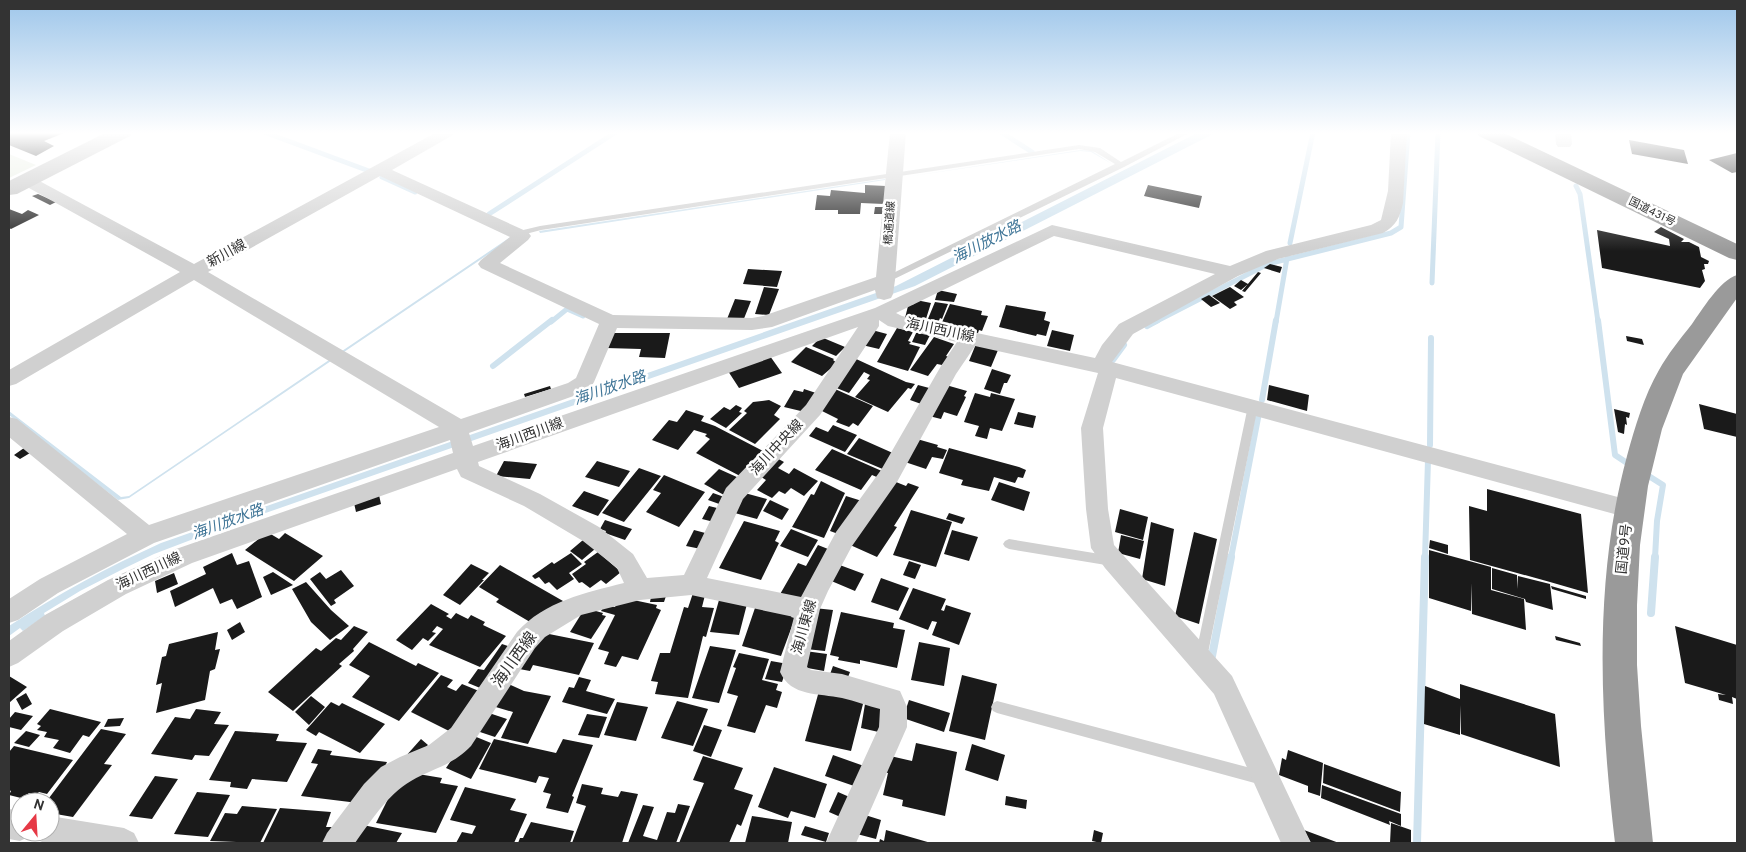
<svg xmlns="http://www.w3.org/2000/svg" width="1746" height="852" font-family="Overpass,'Noto Sans JP',sans-serif">
<rect width="100%" height="100%" fill="#fff"/>
<path fill="#e6ecdf" d="M9 154 36 165 9 178Z"/>
<path fill="#cfe2ee" d="M1199 132H1217L915 286 217 530 154 554 125 568 80 591 44 613 45 616 23 631 20 628 9 636V626C58 594 108 567 161 543L896 286Z
M1081 150 1092 151 1112 164 1091 152 1080 151 905 177Z
M885 179V180L540 233 539 231Z
M512 236 514 237 344 352 342 351Z
M329 360 331 361 129 498 118 500 9 415V411L121 497 129 496Z"/>
<g fill="none" stroke-linecap="round" stroke-linejoin="round">
<path stroke="#cfe2ee" stroke-width="5" d="M264 132 369 171
M1001 132 1032 152
M382 177 415 192
M1576 186 1580 194 1598 322
M489 214 616 132
M1290 243 1313 132
M1432 283 1438 132
M551 322 567 309 583 316
M1155 322 1268 264 1391 233 1401 227 1408 132
M1276 322 1287 258"/>
<path stroke="#cfe2ee" stroke-width="6" d="M1598 320 1615 455 1633 467
M1147 326 1158 320
M1113 360 1124 345
M493 366 552 320
M1262 400 1276 320
M1430 445 1431 338
M1644 473 1663 485 1657 521 1655 558
M1231 558 1259 413
M1425 558 1428 460"/>
<path stroke="#cfe2ee" stroke-width="8" d="M1651 613 1655 557
M1212 656 1231 557
M1417 843 1425 557"/>
</g>
<path fill="#1a1a1a" d="M9 132H61L64 133 44 141 54 146 36 156 9 145Z
M1629 140 1684 150 1688 164 1632 154Z
M1737 153V172L1732 173 1709 160Z
M865 185 886 186 884 204 861 203 860 214H838V210H815L817 195 830 196 831 190 865 193Z
M1148 185 1202 196 1199 208 1144 196Z
M38 194 56 202 50 205 32 196Z
M875 207H883L882 214H874Z
M9 209 22 214 28 210 39 215 11 229 9 228Z
M1661 227 1684 239 1681 242H1689L1699 247 1701 257 1709 261 1708 264H1704L1705 269 1702 270 1705 281 1700 288 1602 268 1597 230 1670 246 1669 239 1654 232Z
M1270 264 1282 267 1280 273 1264 268Z
M748 269 782 271 777 287 743 284Z
M1258 272 1261 273 1245 292 1242 291Z
M1241 280 1248 284 1241 290 1234 286Z
M764 287 779 289 769 315 755 314Z
M1230 287 1244 297 1234 302 1237 305 1230 309 1212 296Z
M938 290 957 294 954 302 935 300Z
M1209 295 1220 303 1211 307 1201 299Z
M735 299 751 301 743 321 727 319Z
M916 300 931 303 925 322 905 318 908 306 914 304Z
M935 302 948 304 942 319 940 318 936 328 925 326Z
M950 304 982 311 981 315 988 316 982 331 979 330 978 333 940 327Z
M1006 305 1046 312 1044 320 1050 322 1046 336 1037 334 1036 336 999 327Z
M897 328 913 332 908 341 911 342 909 344 920 347 908 371 877 362Z
M872 330 887 334 879 349 862 345Z
M1052 330 1074 335 1070 351 1047 346Z
M917 331 930 335 925 345 912 342Z
M611 333H670L665 358 639 357 641 349 606 348Z
M1626 336 1642 339 1644 345 1627 341Z
M821 337 845 347 836 356 812 346Z
M934 337 954 344 946 356 949 357 942 365 937 364 928 376 910 370Z
M976 344 998 350 991 367 969 361Z
M806 347 834 359 833 360 837 363 822 376 791 362Z
M770 356 782 373 739 388 728 371Z
M854 358 906 382 915 384 911 389 908 388 888 412 855 397 870 380 867 379 870 375 864 372 849 393 834 387Z
M992 369 1011 375 1007 383H1004L1000 394 984 389Z
M918 385 933 389 924 405 910 400Z
M946 385 967 391 964 396 966 397 957 416 944 412 941 419 929 416Z
M1269 385 1309 395 1307 411 1267 400Z
M550 386 551 389 525 397 524 394Z
M804 389 816 393 805 412 784 407 794 390 803 392Z
M835 389 873 406 858 426 853 423 849 427 836 422 838 419 818 409Z
M975 393 990 397 991 393 1015 399 1002 431 990 428 987 439 975 436 979 426 964 422Z
M769 400 781 406 774 415 780 419 755 444 729 430 747 413 744 411 753 402Z
M1699 404 1737 414V437L1704 429Z
M736 405 742 408 739 412 742 413 726 428 710 419 724 407 730 410Z
M1614 409 1630 413 1629 418 1626 417 1627 425 1625 424 1624 434 1618 432Z
M686 410 704 416 701 421 715 426 763 451 740 476 696 453 710 439 705 436 707 434 694 430 678 450 652 440 669 420 677 422Z
M1018 412 1036 416 1033 428 1014 424Z
M833 425 857 435 845 452 809 436 816 427 828 432Z
M859 438 895 454 885 470 847 454Z
M917 439 938 445 937 447 947 450 943 459 932 457 926 469 905 462Z
M24 448 30 453 20 459 14 455Z
M949 448 1019 467 1026 470 1023 478 1018 477 1015 483 994 477 989 491 961 485 963 480 939 473Z
M832 449 884 472 879 478 872 475 861 490 815 470Z
M773 456 784 462 778 468 789 474 794 468 818 481 804 496 791 488 785 494 779 491 772 498 757 490 766 480 756 474Z
M504 461 537 464 530 479 496 476Z
M597 461 630 471 619 487 585 477Z
M639 468 661 476 624 522 602 513Z
M719 469 739 478 724 495 704 484Z
M664 475 705 492 679 527 646 512 661 493 653 490Z
M891 480 906 486 908 483 919 487 894 526 897 527 877 557 848 544Z
M821 481 845 493 824 538 792 527 811 494 814 495Z
M999 482 1030 492 1024 511 991 500Z
M1487 489 1581 514 1588 593 1550 582V581V582L1470 560 1469 506 1487 511Z
M584 491 609 500 598 516 572 506Z
M741 492 767 499 757 519 731 512Z
M713 493 727 498 722 505 708 500Z
M379 495 381 504 356 512 354 503Z
M846 496 862 501 841 535 830 531Z
M770 500 789 509 782 520 763 511Z
M709 506 721 509 714 522 702 519Z
M1120 509 1148 517 1143 540 1115 532Z
M911 510 952 522 936 567 893 555Z
M949 513 965 518 962 524 946 519Z
M605 520 632 529 625 540 605 533 606 531 600 529Z
M744 521 780 531 775 541 779 543 761 580 719 568Z
M1151 522 1174 529 1165 586 1142 579Z
M791 529 818 540 808 557 780 546Z
M694 530 709 534 701 549 686 546Z
M952 530 978 537 969 561 944 554Z
M1194 532 1217 539 1199 624 1175 616Z
M269 533 279 539 285 533 323 556 294 581 245 550 261 537Z
M1121 535 1144 541 1140 559 1118 553Z
M583 540 595 549 582 560 570 551Z
M1430 540 1448 545V554L1429 548Z
M818 545 833 551 803 605 779 596 798 563 806 566Z
M1429 550 1491 567V590L1524 599 1526 630 1472 614 1471 583V611L1429 598Z
M598 552 621 572 606 584 601 580 590 588 582 582 579 583 572 574 586 564 584 562Z
M232 553 237 565 249 561 262 597 237 609 232 599 220 604 213 588 175 607 170 591 206 574 203 567Z
M571 553 582 564 569 573 574 579 557 590 549 582 545 584 539 577 535 579 532 576 552 562 554 564Z
M909 561 921 565 915 579 903 575Z
M471 564 489 573 482 580H484L460 605 443 595Z
M837 564 864 574 855 591 829 580Z
M500 565 563 601 549 617 530 622 496 602 499 599 479 587Z
M1492 568 1517 575 1518 589V576L1550 584 1553 610 1526 602 1525 599 1492 589Z
M341 570 354 586 334 600 336 603 331 606 310 579 320 572 326 579Z
M273 572 293 585 271 595 263 577Z
M174 573 178 584 157 593 155 581Z
M881 578 909 588 898 611 871 602Z
M306 582 331 610 349 626 330 640 311 622 292 589Z
M1551 586 1586 596V599L1552 589Z
M913 588 946 599 941 610 944 611 946 605 971 613 959 645 932 635 937 622 932 621 928 630 899 619Z
M652 592 667 593 664 602H650Z
M693 593 705 595 702 607 714 608 706 637 703 636 688 698 655 694 658 682 651 681 660 653H670L684 607 688 608Z
M619 597 657 605 656 608 661 610 638 660 622 656 616 667 604 664 609 652 598 649 615 615 601 611 605 605 615 607Z
M719 600 747 604 739 635 710 632Z
M431 604 449 614 446 616 451 619 456 613 468 619 471 615 485 622 483 625 506 636 480 667 429 645 443 629 437 626 432 632 436 633 428 641 423 638 412 650 396 640Z
M756 605 793 614 791 617 795 618 781 656 742 646Z
M585 608 603 613 602 615 606 616 591 639 570 632Z
M814 608 833 610 825 651 806 649Z
M841 612 894 623 893 628 905 630 897 668 860 660V664L838 660 839 657 830 655Z
M240 622 245 632 232 640 227 630Z
M354 626 368 632 353 649 354 651 339 664 342 666 293 711 268 692 316 648 321 651 336 638 341 640Z
M1675 626 1737 645V699L1732 697 1733 704 1719 700 1718 694 1726 695 1685 683Z
M218 632 215 650 220 649 215 669 210 671 205 700 156 713 162 683 156 685 162 657 166 656 169 644Z
M549 634 594 643 579 675 533 665 530 671 514 668 530 642Z
M1555 636 1580 643 1581 646 1556 640Z
M369 642 416 666 418 663 439 673 399 721 352 697 370 676 349 665Z
M919 642 950 648 944 686 911 680Z
M502 644 514 648 485 690 468 683 478 669 484 670Z
M710 646 736 650 719 703 692 698Z
M805 651 827 654 824 671 802 667Z
M739 653 769 659 762 680 778 684 776 690 782 692 777 708 766 705 755 733 727 726 738 696 727 693 736 668 733 667Z
M771 661 788 664 782 682 765 679Z
M833 666 850 672 846 682 829 677Z
M441 675 453 680 447 687 456 691 462 684 479 691 453 733 411 712Z
M962 675 997 684 985 740 949 731Z
M9 676 27 687 9 703Z
M579 677 591 680 586 691 615 699 607 714 562 702 569 687 574 688Z
M504 682 524 691 551 696 528 744 501 738 513 712 489 705Z
M1460 684 1555 714 1560 767 1461 734 1460 705V735L1424 724 1425 686 1460 699Z
M819 691 864 700 851 751 805 741Z
M26 693 32 704 22 710 16 699Z
M311 696 325 707 309 725 295 712Z
M909 700 950 713 944 732 903 718Z
M677 701 708 709 693 746 661 738Z
M331 702 339 706 342 703 385 724 360 753 319 732 316 736 306 730Z
M617 702 648 707 636 741 604 735Z
M865 704 888 709 883 733 861 728Z
M50 709 101 722 89 737 83 735 70 753 53 748 59 740 44 737 47 732 37 730 41 726 37 724Z
M196 709 221 712 214 724 229 725 209 756 195 755 192 760 151 754 175 717 190 719Z
M15 712 33 716 21 730 9 727V719Z
M486 712 507 719 495 737 474 730Z
M587 714 607 717 599 738 578 735Z
M124 718 120 726 104 727 108 719Z
M704 725 722 730 711 757 693 751Z
M101 729 126 734 104 764 112 765 73 817 50 813V802H46Z
M26 731 40 735 29 747 14 743Z
M235 731 279 734 276 741 307 743 287 782 252 779 247 789 230 787 231 782 209 780Z
M469 734 491 743 471 779 446 768Z
M421 739 428 745 412 762 405 757Z
M494 739 556 753 563 739 593 745 572 796 574 797 568 813 546 808 551 794 543 792 549 778 539 776 536 783 479 769Z
M916 743 957 752 945 816 902 806 903 800 883 795 888 773 883 772 886 755 912 761Z
M972 744 1005 755 998 781 965 770Z
M14 746 73 760 47 794 39 792 35 796 29 793 25 799 9 795 11 791 9 790V752Z
M318 749 332 751 330 755 387 762 377 784 358 803 301 796 318 764 311 763Z
M1288 750 1323 763 1320 796 1308 792V786L1279 775 1282 758 1286 760Z
M833 755 864 766 857 787 825 776Z
M703 756 743 768 734 789 753 795 741 826 737 824 729 843H679L704 783 693 780Z
M1324 764 1401 792 1400 812 1323 783Z
M774 767 827 784 815 818 791 811 788 818 758 807Z
M412 773 442 778 440 783 458 786 436 833 376 823 396 783Z
M155 776 178 779 152 819 129 816Z
M582 784 603 788 601 794 618 797 621 791 638 794 622 843H572L586 806 576 803Z
M1322 785 1401 814V826L1389 821 1390 825 1321 798Z
M465 787 516 799 510 810 527 814 514 843H456L462 832 472 834 476 826 450 820Z
M197 792 230 795 208 837 174 834Z
M838 792 854 799 845 819 829 812Z
M1006 796 1027 800 1026 809 1005 805Z
M678 804 690 806 676 843H628L643 805 654 807 643 836 657 840 667 812 675 813Z
M242 806 277 809 260 843 210 841 225 813 237 814Z
M280 808 331 812 326 827H338L330 843H263Z
M862 814 881 820 876 839 857 834Z
M752 816 792 822 788 843H745Z
M531 822 574 831 570 843H518L520 838H523Z
M1391 823 1411 830V843H1390Z
M358 824 402 833 396 843H348Z
M805 826 829 833 826 842 801 835Z
M886 830 931 843H879L880 839 884 841Z
M1094 830 1103 833 1101 843 1092 841Z
M1304 830 1339 843H1311Z"/>
<g fill="none" stroke-linecap="round" stroke-linejoin="round">
<path fill="#d0d0d0" fill-rule="evenodd" d="M1181 132H1191L1124 167 886 283 883 282 882 280 883 278 1115 164 1095 152 1079 149 541 230 518 236 514 234 515 232 540 226 1079 145 1100 148 1121 162Z
M1253 402 1258 406 1207 658 1205 662 1201 664 1197 662 1195 658 1248 406Z
M1009 539 1112 556 1116 558 1118 561 1116 564 1112 566 1009 549 1005 547 1003 544 1005 541Z
M997 701 1262 771 1267 773 1269 778 1267 783 1262 785 997 713 993 711 991 707 993 703Z"/>
<path fill="#d0d0d0" fill-rule="evenodd" d="M437 132H456L453 135 392 170 528 232 531 236 528 240 500 263 613 315 752 318 763 316 876 277 890 132H906L895 280 893 294 891 298 884 300 877 298 875 290 772 327 752 330 617 328 594 382 591 387 582 393 469 433 473 446 875 308 1052 225 1230 266 1266 251 1371 225 1381 220 1388 191 1391 132H1407L1403 203C1400 217 1396 226 1383 233L1278 259 1238 276 1133 334 1112 362 1629 500 1637 503 1640 509 1637 515 1629 518 1116 378 1103 428 1108 509 1114 545 1232 676 1311 843H1281L1214 694 1105 568 1091 548 1086 509 1081 428 1098 373 975 346 956 374 897 482 852 546 828 591 820 609 807 667 811 670 842 674 900 691 907 707V727L856 843H826L879 727 880 709C868 706 855 701 842 698 819 693 791 697 780 672L794 617 691 595 640 600 581 615 545 637 535 648 471 746C452 766 433 768 411 781 387 795 371 821 355 843H322L327 833 364 784 381 767 400 757 429 745 451 728 517 632C545 601 585 593 624 583L617 568 583 541 524 506 461 477 457 469 192 563 126 594 63 631 18 663 9 667V641L45 615 108 580 176 549 453 453 450 440 154 543 58 593 18 620 9 623V599L40 579 127 534 9 437V417L17 419 149 525 439 427 194 280 16 384 9 386V370L180 272 20 183 18 180 20 177H32L194 264ZM380 176 510 237 481 260 478 264 481 268 599 324 576 378 568 383 461 419 208 272ZM1054 236 1215 274 1119 324 1102 345 1095 358 925 322 902 316 896 313ZM879 320 888 326 957 342 941 366 881 470 836 532 801 597 707 578 743 499 820 415 879 326ZM858 327 806 405 726 488 684 575 647 578 633 554 599 527 540 494 479 466 478 462Z
M1555 132H1571L1572 144 1570 147H1558L1556 144Z
M9 809 20 811V832H32L30 836 20 841 9 839Z
M50 816 124 828 134 833 139 843H44L40 841 36 832H50Z"/>
<path fill="#bdbdbd" fill-rule="evenodd" d="M107 132H133L130 136 17 194 9 195V181Z"/>
<path fill="#9a9a9a" fill-rule="evenodd" d="M1476 132H1502L1737 244V260L1729 258 1479 136Z
M1737 275V298L1683 374 1662 429 1648 486 1640 545 1637 605V665L1641 726 1653 843H1615C1600 715 1593 581 1627 456 1635 427 1644 396 1659 370 1668 354 1680 339 1692 324 1702 310 1720 280 1737 275Z"/>
</g>
<linearGradient id="sky" x2="0" y2="1"><stop stop-color="#9ec6ea"/><stop offset="0.53" stop-color="#fff"/><stop offset="1" stop-color="#fff" stop-opacity="0"/></linearGradient>
<rect width="1746" height="251" fill="url(#sky)"/>
<g text-anchor="middle" dominant-baseline="central" stroke-width="5" stroke-linejoin="round" paint-order="stroke">
<g font-size="11" fill="#333" stroke="#fff">
<text transform="translate(1652 212) rotate(26)">国道431号</text>
<text transform="translate(890 223) rotate(-86)">橋通道線</text>
</g>
<g font-size="14" fill="#333" stroke="#fff">
<text transform="translate(227 254) rotate(-29)">新川線</text>
<text transform="translate(940 331) rotate(12)">海川西川線</text>
<text transform="translate(530 435) rotate(-20)">海川西川線</text>
<text transform="translate(777 448) rotate(-47)">海川中央線</text>
<text transform="translate(1625 549) rotate(-84)">国道9号</text>
<text transform="translate(149 572) rotate(-25)">海川西川線</text>
<text transform="translate(805 627) rotate(-74)">海川東線</text>
</g>
<g font-size="15" font-style="italic" fill="#3f7597" stroke="#fff">
<text transform="translate(987 243) rotate(-27)">海川放水路</text>
<text transform="translate(610 389) rotate(-19)">海川放水路</text>
<text transform="translate(228 523) rotate(-20)">海川放水路</text>
</g>
<g font-size="16" fill="#333" stroke="#fff">
<text transform="translate(515 660) rotate(-54)">海川西線</text>
</g>
</g>
<rect width="1746" height="852" fill="none" stroke="#333333" stroke-width="20"/>
<g transform="translate(35 817) rotate(18)"><circle r="24" fill="#ffffff" stroke="#adadad"/>
<path d="M0-4L9 19L0 12L-9 19Z" fill="#e63946"/>
<text y="-8" font-size="14" font-weight="bold" text-anchor="middle" fill="#333333">N</text>
</g>
</svg>
